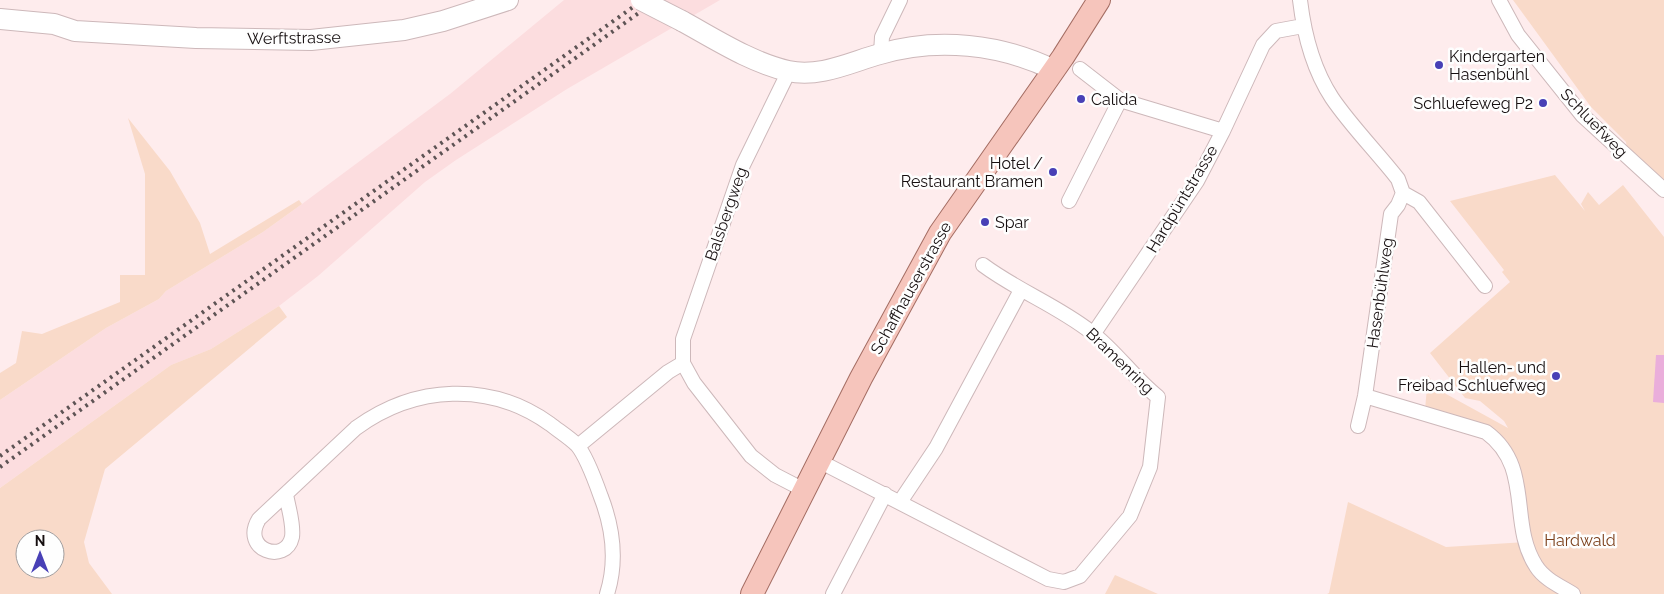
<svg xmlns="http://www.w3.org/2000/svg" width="1664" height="594" font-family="Raleway,sans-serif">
<rect width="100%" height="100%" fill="#feeced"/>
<path fill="#fcdddf" d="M564 0H720L567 89 456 160 425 182 318 276 279 306 211 349 171 365 0 488V400L106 328 159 299 166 291 263 232 302 204 450 94Z"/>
<path fill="#f9dac9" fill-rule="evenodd" d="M1513 0H1664V185L1627 149 1626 142 1591 107Z
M128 118 170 171 200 223 210 254 299 200 302 204 263 232 166 291 159 299 106 328 0 400V373L16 363 22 331 42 334 120 302V275H145V174Z
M1555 175 1585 211 1581 204 1588 192 1599 205 1623 185 1664 237V594H1327L1329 593 1348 502 1446 547 1526 542 1518 481 1490 431 1425 410 1428 375 1437 389 1508 428 1504 421 1480 401 1465 398 1430 353 1510 282 1502 272 1504 270 1450 201Z
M279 306 287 317 105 469 84 542 89 563 112 594H0V488L171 365 211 349ZM25 539H55V569H25Z
M1115 575 1158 594H1105Z"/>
<path fill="#eaaedb" d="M1656 355H1664V403L1653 402Z"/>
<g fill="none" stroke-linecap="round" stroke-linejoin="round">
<g stroke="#cdb8ba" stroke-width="16">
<path id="street" d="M1300 0C1304 34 1313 69 1332 98 1351 126 1377 152 1398 179L1403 193 1419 202 1485 286
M1499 0 1518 35 1582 115 1664 190
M881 53 882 37 900 0
M1080 69 1120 100 1223 131
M789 71 743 165 683 339V363L694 383 751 456 775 475 804 490
M1069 201 1120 100
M1094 333 1197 181 1223 131 1263 45 1276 31 1303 26
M1365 396 1486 432C1534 467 1508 523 1536 566 1544 579 1560 586 1573 594
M1358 426 1365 396 1391 214 1398 205 1403 193
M578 446 668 372 683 363
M819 461 1048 579 1064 582 1080 576 1130 516 1150 467 1158 397C1134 378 1116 351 1091 332 1058 306 1018 291 983 265
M286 494C288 507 294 524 292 537 286 565 240 550 259 519L356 428C415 385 490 381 550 424 559 431 570 438 577 445 587 457 596 483 601 497 613 528 617 562 607 594
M900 502 936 448 1021 290
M833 594 885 494"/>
</g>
<g stroke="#cdb8ba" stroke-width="22">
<path id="secondary" d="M0 19 54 24 75 31 196 38 311 40 404 30 443 21 508 0
M682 21C715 39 750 62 788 71 820 78 851 62 880 54 937 37 1001 44 1054 70"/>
</g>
<g stroke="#a46d63" stroke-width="24">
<path id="primary" d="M752 594 861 378 940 233 1063 57 1099 0"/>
</g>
<use href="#street" stroke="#fff" stroke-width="14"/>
<use href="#secondary" stroke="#fff" stroke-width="20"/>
<use href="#primary" stroke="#f6c5bc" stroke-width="22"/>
<path stroke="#5d5354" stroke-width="4" stroke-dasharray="2.5 5" stroke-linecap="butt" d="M0 456 643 0
M0 467 657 0"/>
<g stroke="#cdb8ba" stroke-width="22" stroke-linecap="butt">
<path id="secondary-bridge" d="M641 0 682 21"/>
</g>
<use href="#secondary-bridge" stroke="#fff" stroke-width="20"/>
</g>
<g fill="#4840b6" stroke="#fefefe" stroke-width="2">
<circle cx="1439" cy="65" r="5"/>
<circle cx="1081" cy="99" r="5"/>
<circle cx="1543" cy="103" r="5"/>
<circle cx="1053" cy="172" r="5"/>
<circle cx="985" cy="222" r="5"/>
<circle cx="1556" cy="376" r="5"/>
</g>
<g text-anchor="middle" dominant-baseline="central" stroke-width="5" stroke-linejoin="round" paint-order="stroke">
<g font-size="16" fill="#160f10" stroke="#fefefe">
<text transform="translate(294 38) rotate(-1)">Werftstrasse</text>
<text transform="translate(1594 123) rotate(46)">Schluefweg</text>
<text transform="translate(1182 199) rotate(-59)">Hardpüntstrasse</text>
<text transform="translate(726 214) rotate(-71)">Balsbergweg</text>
<text transform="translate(911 288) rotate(-61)">Schaffhauserstrasse</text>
<text transform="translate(1380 293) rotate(-82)">Hasenbühlweg</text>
<text transform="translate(1120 361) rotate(44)">Bramenring</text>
</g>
<g font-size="16" fill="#160f10" stroke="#fefefe" text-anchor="start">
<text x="1449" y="56">Kindergarten<tspan x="1449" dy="18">Hasenbühl</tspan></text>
<text x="1091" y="99">Calida</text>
<text x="1533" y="103" text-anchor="end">Schluefeweg P2</text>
<text x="1043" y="163" text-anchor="end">Hotel /<tspan x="1043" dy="18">Restaurant Bramen</tspan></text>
<text x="995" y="222">Spar</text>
<text x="1546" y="367" text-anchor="end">Hallen- und<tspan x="1546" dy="18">Freibad Schluefweg</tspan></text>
</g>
<g font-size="16" fill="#7b3f1a" stroke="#fefefe">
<text x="1580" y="540">Hardwald</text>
</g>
</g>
<g transform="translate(40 554)"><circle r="24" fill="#fefefe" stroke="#a19e9f"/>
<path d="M0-4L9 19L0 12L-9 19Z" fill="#4840b6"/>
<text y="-8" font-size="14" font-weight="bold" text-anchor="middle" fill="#160f10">N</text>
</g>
</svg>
